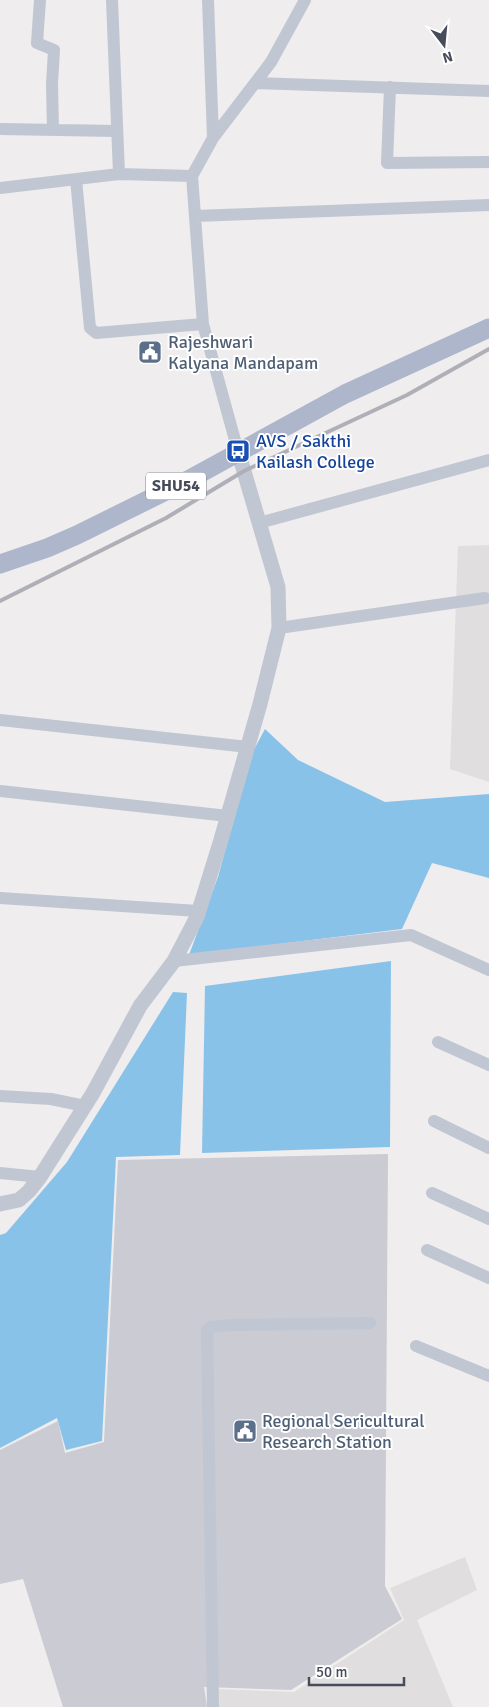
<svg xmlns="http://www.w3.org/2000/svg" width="489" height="1707" font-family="Signika,sans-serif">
<rect width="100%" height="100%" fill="#efeded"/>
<path fill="#e0dedf" d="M489 545V782L450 769 458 546Z
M465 1557 477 1590 417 1620 453 1707H217V1689L294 1692 404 1620 390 1588Z"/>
<path fill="#89c2e9" d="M265 729 298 760 385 802 489 794V878L432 863 402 929 189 955 218 877 251 755Z
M391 961 390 1147 202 1153 205 986Z
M173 992 187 993 180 1155 116 1157 102 1441 66 1450 57 1418 0 1448V1235L6 1233 67 1162Z"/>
<path fill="#cacbd3" d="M388 1154 385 1586 402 1619 291 1690 204 1687 207 1707H63L23 1579 0 1584V1450L58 1421 65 1453 104 1442 118 1160Z"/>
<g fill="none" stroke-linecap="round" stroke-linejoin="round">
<path stroke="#c0c6d2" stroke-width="12" d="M40 0 37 43 54 50 52 84 53 129
M112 0 119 174
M208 0 213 138
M255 83 489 91
M390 87 387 163 489 162
M0 129 117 131
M76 179 90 328 96 333 203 324
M0 188 119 174 192 176
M195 216 489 205
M238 451 203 324 192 176 213 138 271 62 305 0
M259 523 489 460
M279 628 485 598
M0 720 248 747
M0 791 228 816
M0 898 198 911
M174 961 411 935 489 970
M438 1042 489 1065
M0 1096 51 1099 85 1106
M434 1121 489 1148
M0 1173 40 1177
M432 1193 489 1219
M427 1250 489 1278
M416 1346 489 1376
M213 1707 207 1330 211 1327 232 1325 370 1323"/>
<path stroke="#c0c6d2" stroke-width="15" d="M0 1204 19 1200 29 1191 40 1177 93 1093 140 1006 174 961 197 917 220 843 260 704 279 628 278 587 238 451"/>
<path stroke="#adb6cb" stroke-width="19" d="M0 564 47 548 77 535 188 480 345 394 489 328"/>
<path stroke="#afb0b7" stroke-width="4" d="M0 601 166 518 244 471 407 395 489 349"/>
</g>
<defs>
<g id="civic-square" transform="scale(1.25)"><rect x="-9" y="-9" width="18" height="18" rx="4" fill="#5c6f8a" stroke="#fff"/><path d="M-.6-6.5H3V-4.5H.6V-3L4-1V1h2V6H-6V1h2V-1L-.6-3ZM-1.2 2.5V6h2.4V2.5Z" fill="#fff"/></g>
<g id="bus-square" transform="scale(1.25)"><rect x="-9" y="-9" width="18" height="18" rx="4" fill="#1a4fb4" stroke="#fff"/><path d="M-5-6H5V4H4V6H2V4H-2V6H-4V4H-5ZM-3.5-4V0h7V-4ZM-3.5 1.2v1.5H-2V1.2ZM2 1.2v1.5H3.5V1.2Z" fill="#fff"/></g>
</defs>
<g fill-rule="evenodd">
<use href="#civic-square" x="150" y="352"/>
<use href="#bus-square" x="238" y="451"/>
<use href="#civic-square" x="245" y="1431"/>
</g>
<g text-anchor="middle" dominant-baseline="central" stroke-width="4" stroke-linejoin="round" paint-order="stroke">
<rect fill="#fff" stroke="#7e828c" stroke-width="1" x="146" y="472.5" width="60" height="27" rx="4"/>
<g font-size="16" font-weight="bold" fill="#464c5a">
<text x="176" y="486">SHU54</text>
</g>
<g font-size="18" fill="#4e5e75" stroke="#fff" text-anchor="start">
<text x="168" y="342">Rajeshwari<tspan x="168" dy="21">Kalyana Mandapam</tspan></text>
<text x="262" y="1421">Regional Sericultural<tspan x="262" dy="21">Research Station</tspan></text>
</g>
<g font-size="18" fill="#164399" stroke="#fff" text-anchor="start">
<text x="256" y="441">AVS / Sakthi<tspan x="256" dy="21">Kailash College</tspan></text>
</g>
</g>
<g transform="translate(444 45) rotate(164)" stroke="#ffffff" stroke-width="4" paint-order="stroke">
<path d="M0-4L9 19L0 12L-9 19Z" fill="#464c5a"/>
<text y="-8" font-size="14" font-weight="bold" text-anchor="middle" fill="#464c5a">N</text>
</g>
<path d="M309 1677v8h95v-8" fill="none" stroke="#464c5a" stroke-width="2.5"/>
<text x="316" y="1677" font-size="15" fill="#464c5a" stroke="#ffffff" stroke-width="4" paint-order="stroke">50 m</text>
</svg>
